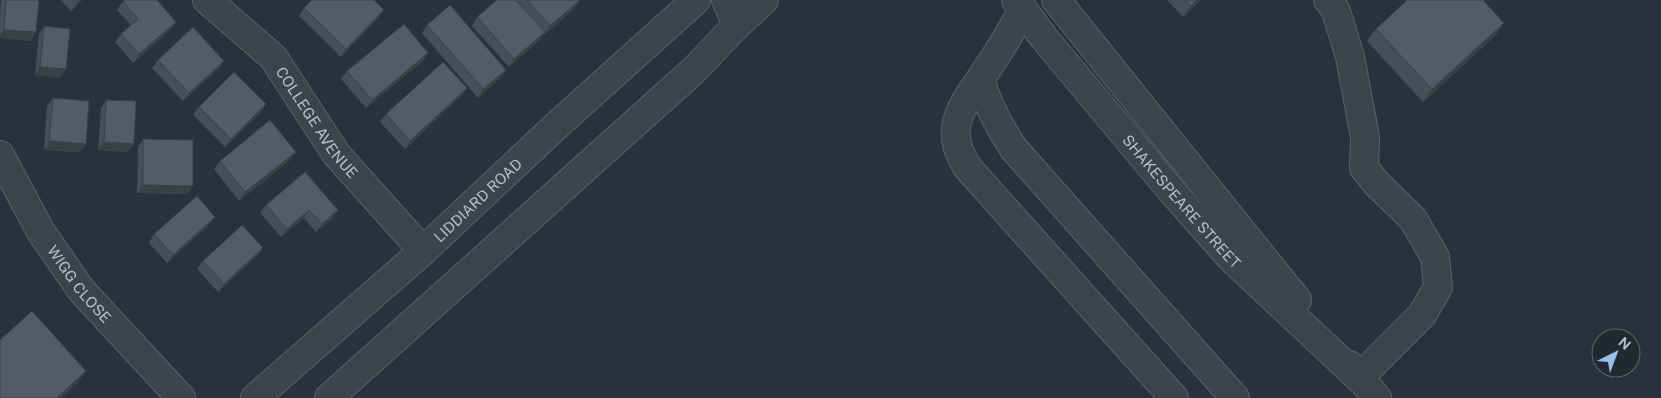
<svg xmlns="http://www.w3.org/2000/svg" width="1661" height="398" font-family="'Public Sans',sans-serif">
<rect width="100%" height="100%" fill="#28323c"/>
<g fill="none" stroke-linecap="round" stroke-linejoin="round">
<g stroke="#5a616b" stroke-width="30">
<g id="minor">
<path id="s1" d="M207 0 273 57 337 155 423 251"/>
<path id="s2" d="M1016 0 1044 38 1170 189 1231 258 1359 378"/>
<path d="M1056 0 1297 300"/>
<path d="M1328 0 1336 11 1350 57 1365 137 1364 168 1377 184 1413 219 1435 257 1438 287 1422 315 1359 378"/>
<path d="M1023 9C1012 30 1000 50 987 69 976 87 959 106 956 127 954 142 960 155 967 167L1174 398"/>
<path d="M737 25 764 0"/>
<path d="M980 80C988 105 999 127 1014 149L1235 398"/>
<path id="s3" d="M0 155 41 232 82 291 181 398"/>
<path d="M1349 365 1377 398"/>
<path id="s4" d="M255 398 423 251 555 127 696 0"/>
<path d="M329 398 693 71 737 25 726 0"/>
</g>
</g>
<use href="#minor" stroke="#3c434d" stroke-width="28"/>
</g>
<path fill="#474e59" d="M1 0H39L31 41 0 38V18Z
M61 0H82L71 11Z
M497 0H580L574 9 544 35 543 34 539 41 509 67 472 26 477 17Z
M1167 0H1201L1183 17Z
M123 1 176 22 170 30 133 63 115 42 121 34 131 25 117 10Z
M304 8 378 18 341 57 299 16Z
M1504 23 1495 36 1423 102 1367 41 1376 29Z
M427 25 506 70 500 78 478 98 422 33Z
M44 26 60 78 35 75 39 34Z
M428 53 422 62 366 108 341 79 347 71Z
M158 60 224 61 218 69 183 101 152 68Z
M467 88 461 96 405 149 380 122 386 114Z
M53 98 86 144 80 152 44 150 47 106Z
M106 100 128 152 98 150 101 108Z
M266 104 260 113 225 147 193 115 199 107Z
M143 139 193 186 187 194 137 193 138 147Z
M296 152 290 160 239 201 214 169 220 161Z
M305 172 332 219 316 232 304 218 281 237 260 213 266 205Z
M209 225 167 263 149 243 154 234Z
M263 248 257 256 218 292 197 269 203 261Z"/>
<path fill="#394048" d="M79 0H82L71 11 77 3Z
M580 0 574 9 544 35 550 26Z
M1197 0H1201L1183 17 1191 6Z
M384 10 378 18 341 57 346 49Z
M176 22 170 30 133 63 139 54Z
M1504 23 1495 36 1423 102 1432 89Z
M4 30 36 32 31 41 0 38V36Z
M545 32 539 41 509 67 514 59Z
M428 53 422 62 366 108 372 100Z
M224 61 218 69 183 101 189 93Z
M40 67 66 69 60 78 35 75Z
M506 70 500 78 478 98 483 89Z
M467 88 461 96 405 149 410 141Z
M266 104 260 113 225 147 231 139Z
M49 141 86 144 80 152 44 150Z
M104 142 134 144 128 152 98 150Z
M296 152 290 160 239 201 245 192Z
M143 185 193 186 187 194 137 193Z
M309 210 304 218 281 237 287 229Z
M338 210 332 219 316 232 322 224Z
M215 217 209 225 167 263 173 255Z
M263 248 257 256 218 292 224 284Z
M86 371 77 384 62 398H57Z"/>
<path fill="#525b67" stroke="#394048" d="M6 0H39L36 32 4 30Z
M124 0H157L176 22 139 54 121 34 138 19 123 1Z
M312 0H374L384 10 346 49 304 8Z
M497 0H516L545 32 514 59 477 17Z
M527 0H580L550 26Z
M1185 0H1197L1191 6Z
M1407 0H1483L1504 23 1432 89 1376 29Z
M450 5 506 70 483 89 427 25Z
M404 24 428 53 372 100 347 71Z
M44 26 70 29 66 69 40 67Z
M193 27 224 61 189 93 158 60Z
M443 62 467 88 410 141 386 114Z
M234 72 266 104 231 139 199 107Z
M53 98 89 101 86 144 49 141Z
M106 100 136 101 134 144 104 142Z
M270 120 296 152 245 192 220 161Z
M143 139 193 140V186L143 185Z
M305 172 338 210 322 224 309 210 287 229 266 205Z
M197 196 215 217 173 255 154 234Z
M242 225 263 248 224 284 203 261Z
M32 311 86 371 57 398H0V340Z"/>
<g text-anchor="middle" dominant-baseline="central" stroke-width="4" stroke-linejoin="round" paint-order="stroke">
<g font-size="15" fill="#b8bfc8" stroke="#212832">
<text stroke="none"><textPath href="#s1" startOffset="166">COLLEGE AVENUE</textPath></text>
<text stroke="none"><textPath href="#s4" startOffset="298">LIDDIARD ROAD</textPath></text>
<text stroke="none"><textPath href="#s2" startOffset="261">SHAKESPEARE STREET</textPath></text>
<text stroke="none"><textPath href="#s3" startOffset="152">WIGG CLOSE</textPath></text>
</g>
</g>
<g transform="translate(1616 353) rotate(42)"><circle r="24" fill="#212832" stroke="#5d646e"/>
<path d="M0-4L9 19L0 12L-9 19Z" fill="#99bceb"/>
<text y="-8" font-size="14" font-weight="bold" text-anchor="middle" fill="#b8bfc8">N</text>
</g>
</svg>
